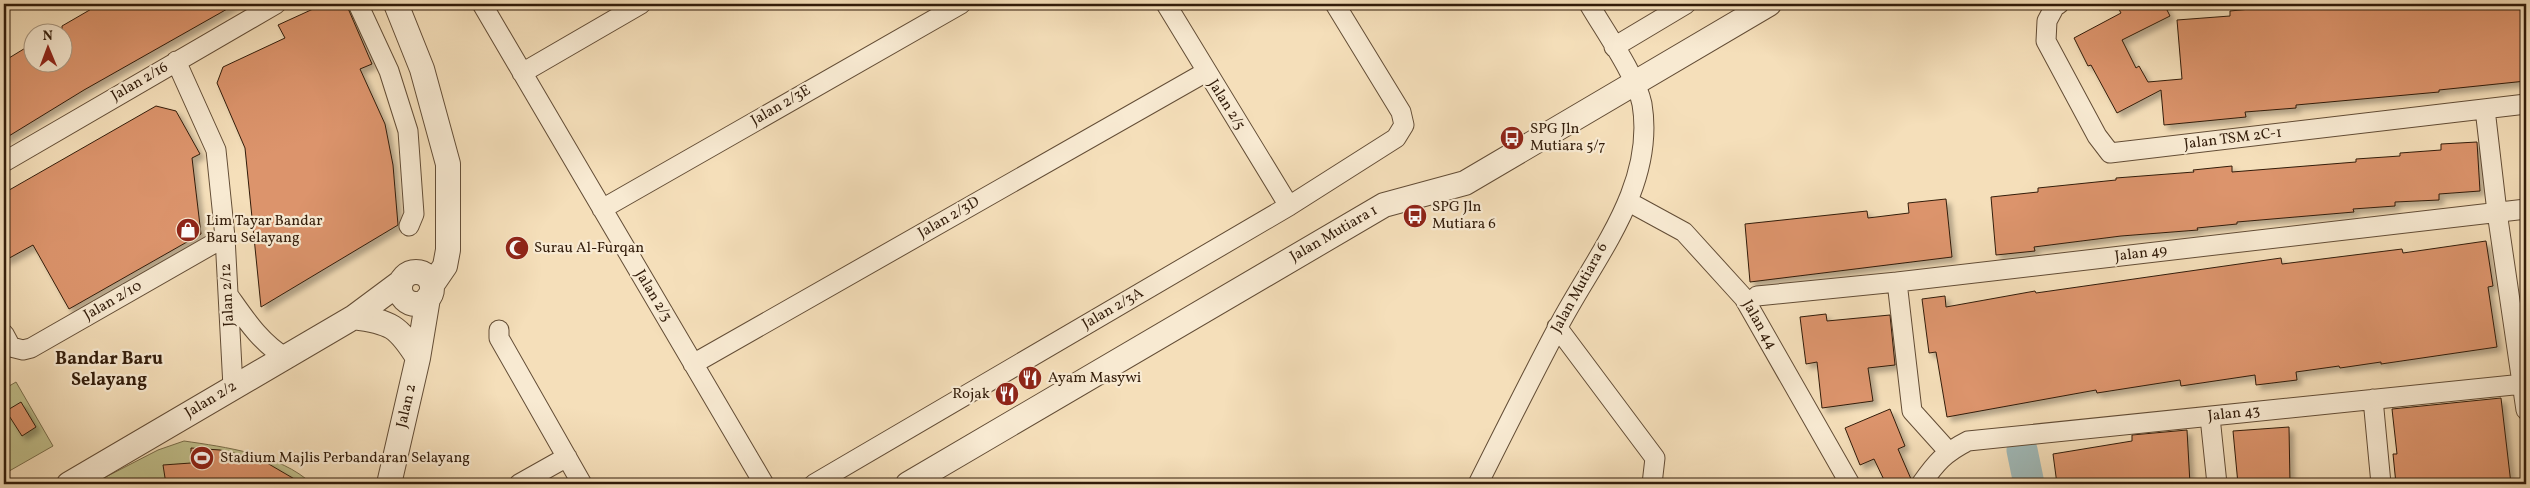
<svg xmlns="http://www.w3.org/2000/svg" width="2530" height="488" font-family="Vollkorn,serif">
<defs>
<filter id="shadow"><feDropShadow dx="4.5" dy="4.5" stdDeviation="2.5" flood-color="#0004"/></filter>
</defs>
<rect width="100%" height="100%" fill="#f5dfba"/>
<filter id="stains"><feTurbulence type="fractalNoise" baseFrequency=".004" numOctaves="4"/><feColorMatrix values="0 0 0 0 .2 0 0 0 0 .09 0 0 0 0 .02 0 0 0 .5 -.17"/></filter>
<radialGradient id="worn" r=".72"><stop offset=".6" stop-color="#630" stop-opacity="0"/><stop offset="1" stop-color="#630" stop-opacity=".3"/></radialGradient>
<path fill="#c1c08c" stroke="#7a6e4b" d="M16 382 53 446 4 474V389Z
M184 441C225 447 280 454 312 484H92L158 450Z"/>
<g fill="none" stroke-linecap="round" stroke-linejoin="round">
<path stroke="#a0bab9" stroke-width="31" d="M2022 450 2029 484"/>
</g>
<path fill="#dc946c" stroke="#321c0a" filter="url(#shadow)" d="M100 4H236L84 90 4 139V61L32 44V62H62V26Z
M324 4 347 6 372 64 360 69 385 124 393 165 398 225 261 307 245 148 217 83 223 67 285 38 278 25Z
M2116 4H2164L2170 16 2122 40 2136 68 2139 66 2148 82 2182 79 2177 20 2230 16V11L2301 4H2526V81L2439 90V92L2296 105V108L2245 112 2246 117 2164 125 2161 90 2117 113 2091 65 2088 66 2074 38 2121 13Z
M156 106 176 111 200 154 192 158 201 234 69 309 33 245 4 261V193Z
M2477 142 2480 191 2439 194V200L2395 202V206L2353 209 2354 212 2237 222V224L2197 228 2198 230 2121 236 2034 247 2035 251 1996 255 1991 197 2038 192V188L2116 180V178L2194 172 2193 170 2232 166V172L2356 162V159L2400 156V153L2441 150V144Z
M1946 199 1952 257 1750 282 1745 224 1867 211 1868 218 1909 213 1908 203Z
M2486 241 2493 286 2488 287 2497 347 2381 364V362L2340 368 2339 366 2296 372 2297 380 2256 385 2255 375 2181 386 2180 380 2097 393 2096 390 1947 417 1936 352 1929 353 1922 299 1945 296 1946 307 2035 291 2036 293 2281 258 2282 264 2402 249 2403 253Z
M1826 314 1827 321 1890 315 1895 365 1868 368 1873 401 1822 408 1817 362 1806 364 1800 317Z
M2501 398 2511 484H2396L2393 454H2397L2392 409Z
M21 402 36 427 22 436 6 411Z
M1890 409 1905 446 1898 449 1911 479 1910 484H1886L1874 459 1860 465 1845 428Z
M2289 427 2290 484H2238L2233 431Z
M2187 430 2190 484H2057L2053 454 2132 441V435Z
M191 448 220 450 242 455 267 463 303 484H166L163 465 191 463Z"/>
<g fill="none" stroke-linecap="round" stroke-linejoin="round">
<g stroke="#634d36" stroke-width="21">
<path id="minor" d="M358 4 389 71 408 131 414 214 409 226
M482 4 764 484
M1166 4 1289 206
M2059 4 2055 6 2047 21 2046 41 2097 136 2110 153 2526 104
M1614 47 1686 4
M176 61 216 150 225 237 233 387
M522 73 641 4
M2485 109 2497 212 2526 410
M4 162 276 4
M1629 202 1684 232 1744 298 1850 484
M602 209 961 4
M1897 282 1912 411 1948 451
M229 296C246 320 260 342 286 358
M1757 296 1897 282 2526 209
M1557 327 1655 458 1652 484
M499 330V338L582 484
M4 334 11 347 23 350 31 348 225 237
M693 364 1206 72
M2373 399 2381 484
M2210 417 2217 484
M519 484 567 457
M814 484 1289 206 1396 138 1404 125 1401 112 1335 4
M1478 484C1504 432 1530 380 1557 329 1593 259 1656 188 1642 104 1636 75 1604 30 1589 4
M1921 484C1936 463 1944 453 1968 441L2523 384"/>
</g>
<g stroke="#634d36" stroke-width="26">
<path id="tertiary" d="M396 4 422 69 448 164V250L445 266 432 285
M400 288a16 16 0 1 1 32 0a16 16 0 1 1-32 0Z
M354 317C391 322 398 326 418 358
M69 484 354 317 401 282
M389 484 418 358 428 298
M908 484 1384 205 1465 183 1769 4"/>
</g>
<use href="#minor" stroke="#f8ead2" stroke-width="19"/>
<use href="#tertiary" stroke="#f8ead2" stroke-width="24"/>
</g>
<defs>
<g id="bus-disc" transform="scale(1.25)"><circle r="9.5" fill="#8f2418" stroke="#f8ead2"/><path d="M-5-6H5V4H4V6H2V4H-2V6H-4V4H-5ZM-3.5-4V0h7V-4ZM-3.5 1.2v1.5H-2V1.2ZM2 1.2v1.5H3.5V1.2Z" fill="#fff"/></g>
<g id="shop-disc" transform="scale(1.25)"><circle r="9.5" fill="#8f2418" stroke="#f8ead2"/><path d="M-5-2.5h2.3a2.7 3.5 0 0 1 5.4 0H5L5.5 6h-11ZM-1.5-2.5h3a1.5 2.3 0 0 0-3 0Z" fill="#fff"/></g>
<g id="mosque-disc" transform="scale(1.25)"><circle r="9.5" fill="#8f2418" stroke="#f8ead2"/><path d="M3.5-4.9A6 6 0 1 0 3.5 4.9A5 5 0 1 1 3.5-4.9Z" fill="#fff"/></g>
<g id="restaurant-disc" transform="scale(1.25)"><circle r="9.5" fill="#8f2418" stroke="#f8ead2"/><path d="M-5-6h1v4h1v-4h1v4h1v-4h1v5L-1.5 .5V6h-2V.5L-5-1ZM5-6V6H3V1.5H1.5Q1.5-4 5-6Z" fill="#fff"/></g>
<g id="stadium-disc" transform="scale(1.25)"><circle r="9.5" fill="#8f2418" stroke="#f8ead2"/><path d="M0-5a6.5 5 0 1 0 0 10a6.5 5 0 1 0 0-10ZM-3.5-1.8h7v3.6h-7Z" fill="#fff"/></g>
</defs>
<g fill-rule="evenodd">
<use href="#bus-disc" x="1512" y="138"/>
<use href="#bus-disc" x="1415" y="216"/>
<use href="#shop-disc" x="188" y="230"/>
<use href="#mosque-disc" x="517" y="248"/>
<use href="#restaurant-disc" x="1030" y="378"/>
<use href="#restaurant-disc" x="1007" y="394"/>
<use href="#stadium-disc" x="202" y="458"/>
</g>
<g text-anchor="middle" dominant-baseline="central" stroke-width="4.5" stroke-linejoin="round" paint-order="stroke">
<g font-size="15" fill="#321c0a" stroke="#f8ead2">
<text transform="translate(140 82) rotate(-30)">Jalan 2/16</text>
<text transform="translate(1226 105) rotate(58)">Jalan 2/5</text>
<text transform="translate(781 106) rotate(-30)">Jalan 2/3E</text>
<text transform="translate(2233 139) rotate(-7)">Jalan TSM 2C-1</text>
<text transform="translate(949 218) rotate(-30)">Jalan 2/3D</text>
<text transform="translate(1334 234) rotate(-30)">Jalan Mutiara 1</text>
<text transform="translate(2141 254) rotate(-7)">Jalan 49</text>
<text transform="translate(1580 288) rotate(-61)">Jalan Mutiara 6</text>
<text transform="translate(228 295) rotate(-93)">Jalan 2/12</text>
<text transform="translate(653 296) rotate(59)">Jalan 2/3</text>
<text transform="translate(113 301) rotate(-30)">Jalan 2/10</text>
<text transform="translate(1113 309) rotate(-30)">Jalan 2/3A</text>
<text transform="translate(1759 325) rotate(60)">Jalan 44</text>
<text transform="translate(211 400) rotate(-31)">Jalan 2/2</text>
<text transform="translate(407 406) rotate(-77)">Jalan 2</text>
<text transform="translate(2234 414) rotate(-6)">Jalan 43</text>
</g>
<g font-size="15" fill="#321c0a" stroke="#f8ead2" text-anchor="start">
<text x="1530" y="129">SPG Jln<tspan x="1530" dy="17">Mutiara 5/7</tspan></text>
<text x="1432" y="207">SPG Jln<tspan x="1432" dy="17">Mutiara 6</tspan></text>
<text x="206" y="221">Lim Tayar Bandar<tspan x="206" dy="17">Baru Selayang</tspan></text>
<text x="534" y="248">Surau Al-Furqan</text>
<text x="1048" y="378">Ayam Masywi</text>
<text x="990" y="394" text-anchor="end">Rojak</text>
<text x="220" y="458">Stadium Majlis Perbandaran Selayang</text>
</g>
<g font-size="18" font-weight="bold" fill="#321c0a" stroke="#f8ead2">
<text x="109" y="359">Bandar Baru<tspan x="109" dy="21">Selayang</tspan></text>
</g>
</g>
<rect width="2530" height="488" fill="none" stroke="#f5dfba" stroke-width="20"/>
<rect x="5" y="5" width="2520" height="478" fill="none" stroke="#321c0a" stroke-width="2.5"/>
<rect x="10" y="10" width="2510" height="468" fill="none" stroke="#321c0a"/>
<g transform="translate(48 48) rotate(359)"><circle r="24" fill="#f8ead2" stroke="#a99882"/>
<path d="M0-4L9 19L0 12L-9 19Z" fill="#8f2418"/>
<text y="-8" font-size="14" font-weight="bold" text-anchor="middle" fill="#321c0a">N</text>
</g>
<rect width="100%" height="100%" filter="url(#stains)"/>
<rect width="100%" height="100%" fill="url(#worn)"/>
</svg>
